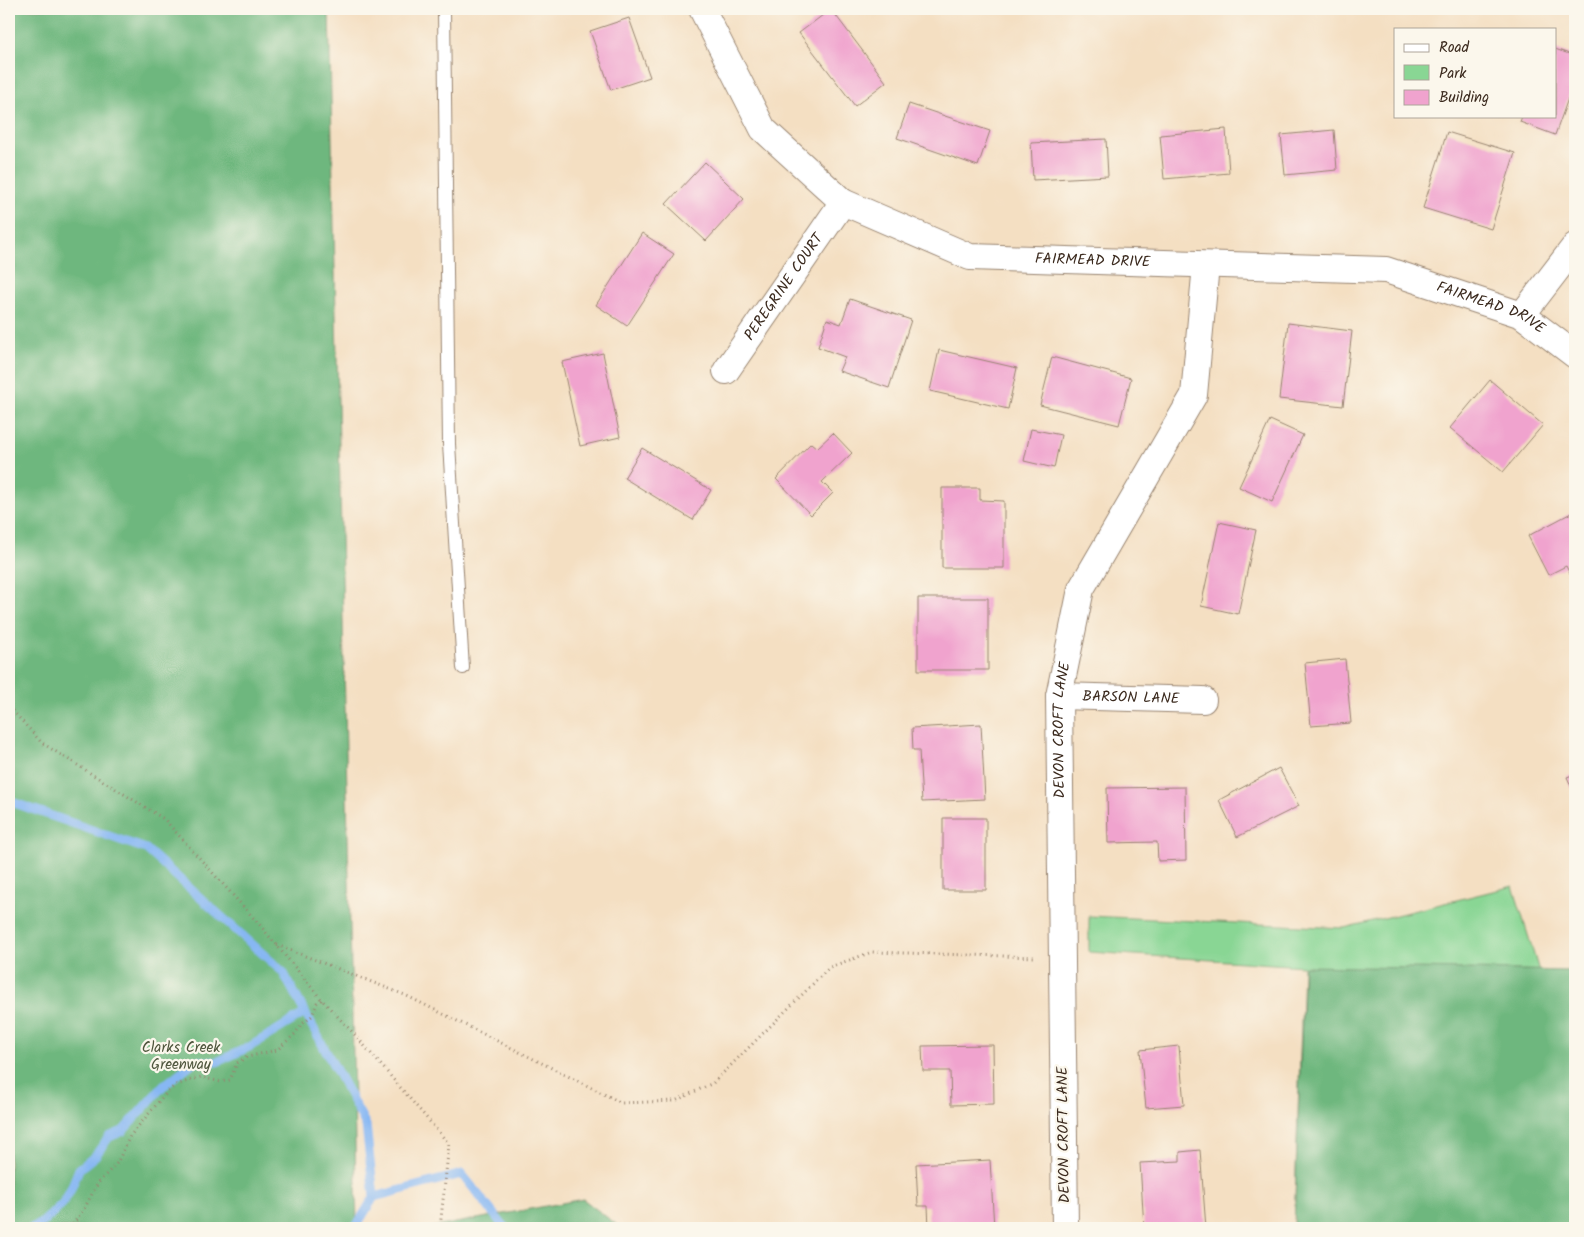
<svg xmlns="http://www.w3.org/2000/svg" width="1584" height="1237" font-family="Kalam,sans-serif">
<rect width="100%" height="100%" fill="#fbf7ec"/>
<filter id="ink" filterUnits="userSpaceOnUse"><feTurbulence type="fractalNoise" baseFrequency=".02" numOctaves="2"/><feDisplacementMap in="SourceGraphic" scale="10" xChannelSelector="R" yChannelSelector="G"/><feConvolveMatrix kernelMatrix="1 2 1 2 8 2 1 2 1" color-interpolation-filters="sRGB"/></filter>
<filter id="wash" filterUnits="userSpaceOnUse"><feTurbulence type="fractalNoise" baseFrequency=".0096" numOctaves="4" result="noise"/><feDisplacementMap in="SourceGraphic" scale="20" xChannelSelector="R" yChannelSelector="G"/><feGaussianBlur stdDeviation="1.12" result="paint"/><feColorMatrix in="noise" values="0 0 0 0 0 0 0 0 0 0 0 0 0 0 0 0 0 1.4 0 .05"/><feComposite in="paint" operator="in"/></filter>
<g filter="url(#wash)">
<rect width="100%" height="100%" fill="#f4dfc2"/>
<path fill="#89d694" stroke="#628059" d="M1513 886 1539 971H1575V1228H1294L1303 966 1089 952V916L1344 928Z"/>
<path fill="#6eb77e" stroke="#54704e" d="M9 9H329L357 1228H9Z
M1304 966 1575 971V1228H1294Z
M583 1199 621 1228H429Z"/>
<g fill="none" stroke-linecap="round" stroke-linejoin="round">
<path stroke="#87b7f3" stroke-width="9" d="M9 801 146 849 283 972 366 1125 374 1197
M32 1228 43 1222 63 1203 70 1191 79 1169 95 1156 109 1137 123 1131 161 1088 195 1061 217 1062 251 1046 305 1013
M355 1228 374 1197 462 1174 505 1228"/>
</g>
<g id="blocks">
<path fill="#f0a3ce" d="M831 9 886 82 855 106 799 33Z
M629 18 650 77 611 90 590 31Z
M1555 49 1575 56V79L1555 135 1520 122 1522 116H1555Z
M909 104 990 131 978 166 897 138Z
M1226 129 1229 173 1164 179 1160 135Z
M1334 130 1337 170 1285 175 1281 135Z
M1447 132 1515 153 1491 229 1423 208Z
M1106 139 1108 176 1033 180 1031 143Z
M705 162 744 199 706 241 666 204Z
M642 233 674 254 627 326 596 305Z
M850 299 911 320 889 388 839 371 845 357 818 347 827 319 841 324Z
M1288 323 1352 331 1343 406 1279 399Z
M939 350 1017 368 1008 409 930 391Z
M603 353 620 437 580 446 562 362Z
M1052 357 1131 378 1119 425 1040 405Z
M1490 380 1543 425 1503 472 1450 428Z
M1270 420 1303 435 1272 502 1239 487Z
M1031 429 1061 435 1054 468 1024 461Z
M833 433 852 453 822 482 833 493 811 515 776 479 811 443 817 448Z
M642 448 711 490 693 520 624 478Z
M942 488H980V500L1004 501V568H942Z
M1575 511V584L1566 566 1548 575 1528 536Z
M1219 522 1256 530 1238 614 1201 606Z
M918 598H988V670H918Z
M1345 659 1351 723 1311 726 1305 663Z
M981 724 985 799 922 802 919 750H913L912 728Z
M1279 768 1299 806 1237 837 1219 800Z
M1575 774V795L1567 777Z
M1185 787 1186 860 1158 861 1157 842 1108 843 1107 788Z
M943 818H986V890H943Z
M993 1045 994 1104 951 1105 950 1071H923L922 1046Z
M1179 1046 1184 1105 1146 1108 1140 1050Z
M1200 1150 1206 1228H1144L1140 1163 1180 1161V1152Z
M990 1160 994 1228H929L928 1206H918L916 1164Z"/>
</g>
</g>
<g filter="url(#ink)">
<use href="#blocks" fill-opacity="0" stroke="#988470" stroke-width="1"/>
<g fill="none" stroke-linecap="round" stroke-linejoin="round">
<g stroke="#988470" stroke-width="14">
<path id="lane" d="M444 9 449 444 463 668"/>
</g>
<g stroke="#988470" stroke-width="28">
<g id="street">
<path id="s1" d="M702 9 763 129 843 202 970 257 1386 270 1522 315 1575 355"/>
<path d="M1522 315 1575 246"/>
<path id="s2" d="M726 371 843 202"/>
<path id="s3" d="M1059 696 1203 700"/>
<path id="s4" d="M1065 1228 1059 696 1081 589 1194 395 1206 265"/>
</g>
</g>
<path stroke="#988470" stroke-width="3" stroke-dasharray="1 4" stroke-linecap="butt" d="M9 707 42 743 164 819 259 924 322 1000 356 1036 449 1144 440 1228
M277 945 405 995 622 1103 675 1101 713 1083 830 967 872 952 1036 957
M69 1228 74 1223 84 1209 98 1183 117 1163 130 1136 167 1092 176 1085 201 1077 221 1082 230 1080 237 1063 247 1057 277 1050 295 1034 301 1025 312 1016 317 1003 322 1000"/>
<use href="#lane" stroke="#fff" stroke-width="12"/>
<use href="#street" stroke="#fff" stroke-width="26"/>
</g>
</g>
<g text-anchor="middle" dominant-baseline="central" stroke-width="4.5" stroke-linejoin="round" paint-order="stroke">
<g font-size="15" fill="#3b2a1e" stroke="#fbf7ec">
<text stroke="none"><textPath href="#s1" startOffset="504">FAIRMEAD DRIVE</textPath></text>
<text stroke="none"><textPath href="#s2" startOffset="102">PEREGRINE COURT</textPath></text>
<text stroke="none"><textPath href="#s1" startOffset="909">FAIRMEAD DRIVE</textPath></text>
<text stroke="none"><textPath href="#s3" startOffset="72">BARSON LANE</textPath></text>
<text stroke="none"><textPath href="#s4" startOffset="498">DEVON CROFT LANE</textPath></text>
<text transform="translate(1064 1135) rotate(-91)">DEVON CROFT LANE</text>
</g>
<g font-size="15" fill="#4e553c" stroke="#fbf7ec">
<text x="181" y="1048">Clarks Creek<tspan x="181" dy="17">Greenway</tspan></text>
</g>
</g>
<rect width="1584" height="1237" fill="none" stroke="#fbf7ec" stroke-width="30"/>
<rect x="1394" y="28" width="162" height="90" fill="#fbf7ec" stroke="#aea59a"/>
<rect x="1404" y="44" width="25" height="8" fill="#ffffff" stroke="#aea59a"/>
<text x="1439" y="52" font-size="15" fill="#3b2a1e">Road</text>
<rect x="1404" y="65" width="25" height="15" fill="#89d694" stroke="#aea59a"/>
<text x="1439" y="78" font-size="15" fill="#3b2a1e">Park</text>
<rect x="1404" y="90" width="25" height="15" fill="#f0a3ce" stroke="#aea59a"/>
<text x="1439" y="102" font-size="15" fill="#3b2a1e">Building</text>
</svg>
